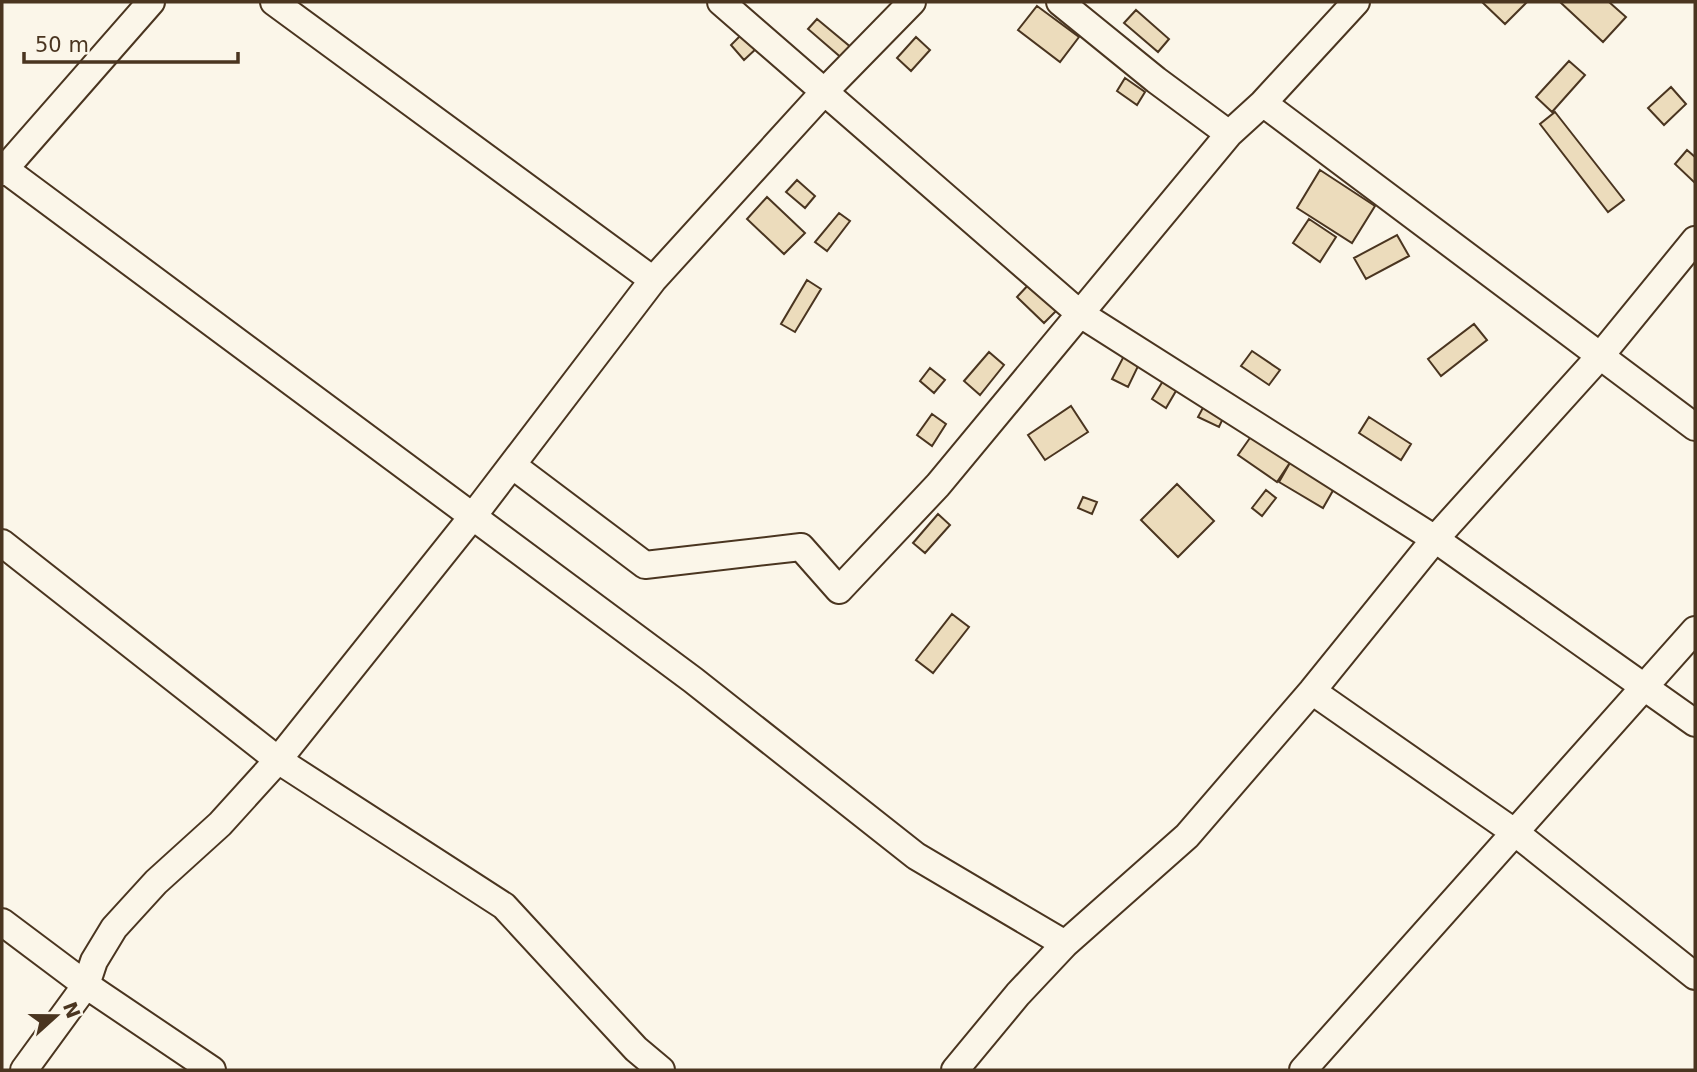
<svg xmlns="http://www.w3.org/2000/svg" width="1697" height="1072" font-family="'DejaVu Sans',sans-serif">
<rect width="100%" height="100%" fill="#fbf6e9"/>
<path fill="#ecdcbc" stroke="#4a3520" stroke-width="2" d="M1482 2H1527L1505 24Z
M1560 2H1609L1626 17 1603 42Z
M1037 6 1079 37 1060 62 1018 30Z
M1136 10 1169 39 1158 52 1124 23Z
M817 19 853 49 844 60 808 29Z
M744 32 758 47 744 60 731 45Z
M916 37 930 50 911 71 897 58Z
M1569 61 1585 75 1552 112 1536 97Z
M1125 78 1145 92 1137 105 1117 91Z
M1671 87 1686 104 1664 125 1648 108Z
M1555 112 1624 200 1608 212 1540 124Z
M1687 150 1695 157V183L1675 164Z
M1320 170 1375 206 1352 243 1297 208Z
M797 180 815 196 805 208 786 192Z
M767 197 805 233 784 254 747 219Z
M839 213 850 221 827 251 815 242Z
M1309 219 1336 237 1320 262 1293 243Z
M1397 235 1409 256 1366 279 1354 258Z
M807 280 821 289 795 332 781 324Z
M1031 282 1058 309 1044 323 1017 297Z
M1474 324 1487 340 1441 376 1428 359Z
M1252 351 1280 370 1269 385 1241 366Z
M989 352 1004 365 980 395 964 381Z
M1126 352 1141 360 1128 387 1112 379Z
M930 368 945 380 934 393 920 381Z
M1166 376 1180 384 1166 408 1152 399Z
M1205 404 1225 414 1219 427 1198 417Z
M1071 406 1088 432 1045 460 1028 435Z
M932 414 946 424 932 446 917 435Z
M1369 417 1411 444 1401 460 1359 433Z
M1252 435 1291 461 1277 482 1238 455Z
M1291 461 1335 487 1323 508 1279 482Z
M1177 484 1214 521 1178 557 1141 520Z
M1266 490 1276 498 1262 516 1252 508Z
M1083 497 1097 502 1092 514 1078 508Z
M938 514 950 525 925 553 913 543Z
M952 614 969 627 933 673 916 660Z"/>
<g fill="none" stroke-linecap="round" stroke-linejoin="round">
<g stroke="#4a3520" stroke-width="30">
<path id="minor" d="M274 2 653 280
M721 2 1079 313 1435 539 1695 723
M1060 2 1156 80 1229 134
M1263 103 1695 427
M2 167 693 680 916 856 1065 944
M2 172 151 2
M512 465 645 565 801 547 839 590 938 485 1229 134 1263 103 1356 2
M2 543 278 760 504 906 636 1049 661 1070
M1312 691 1517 834 1695 976
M2 922 86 985 212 1070
M24 1070 86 985 94 961 114 928 156 882 220 824 278 760 473 516 653 280 824 92 912 2
M955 1070 1018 994 1065 944 1187 836 1312 691 1435 539 1601 355 1695 240
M1303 1070 1695 630"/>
</g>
<use href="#minor" stroke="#fbf6e9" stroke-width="26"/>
</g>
<rect width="1697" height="1072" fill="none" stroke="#4a3520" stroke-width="7"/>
<g transform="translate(56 1016) rotate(69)" stroke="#fbf6e9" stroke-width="5" paint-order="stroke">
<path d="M0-5L12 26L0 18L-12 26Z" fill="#4a3520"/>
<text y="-10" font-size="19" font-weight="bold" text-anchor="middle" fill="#4a3520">N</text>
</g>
<path d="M24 52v10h214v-10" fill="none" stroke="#4a3520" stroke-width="3.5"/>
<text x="35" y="52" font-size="21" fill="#4a3520" stroke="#fbf6e9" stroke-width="5" paint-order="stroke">50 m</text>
</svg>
